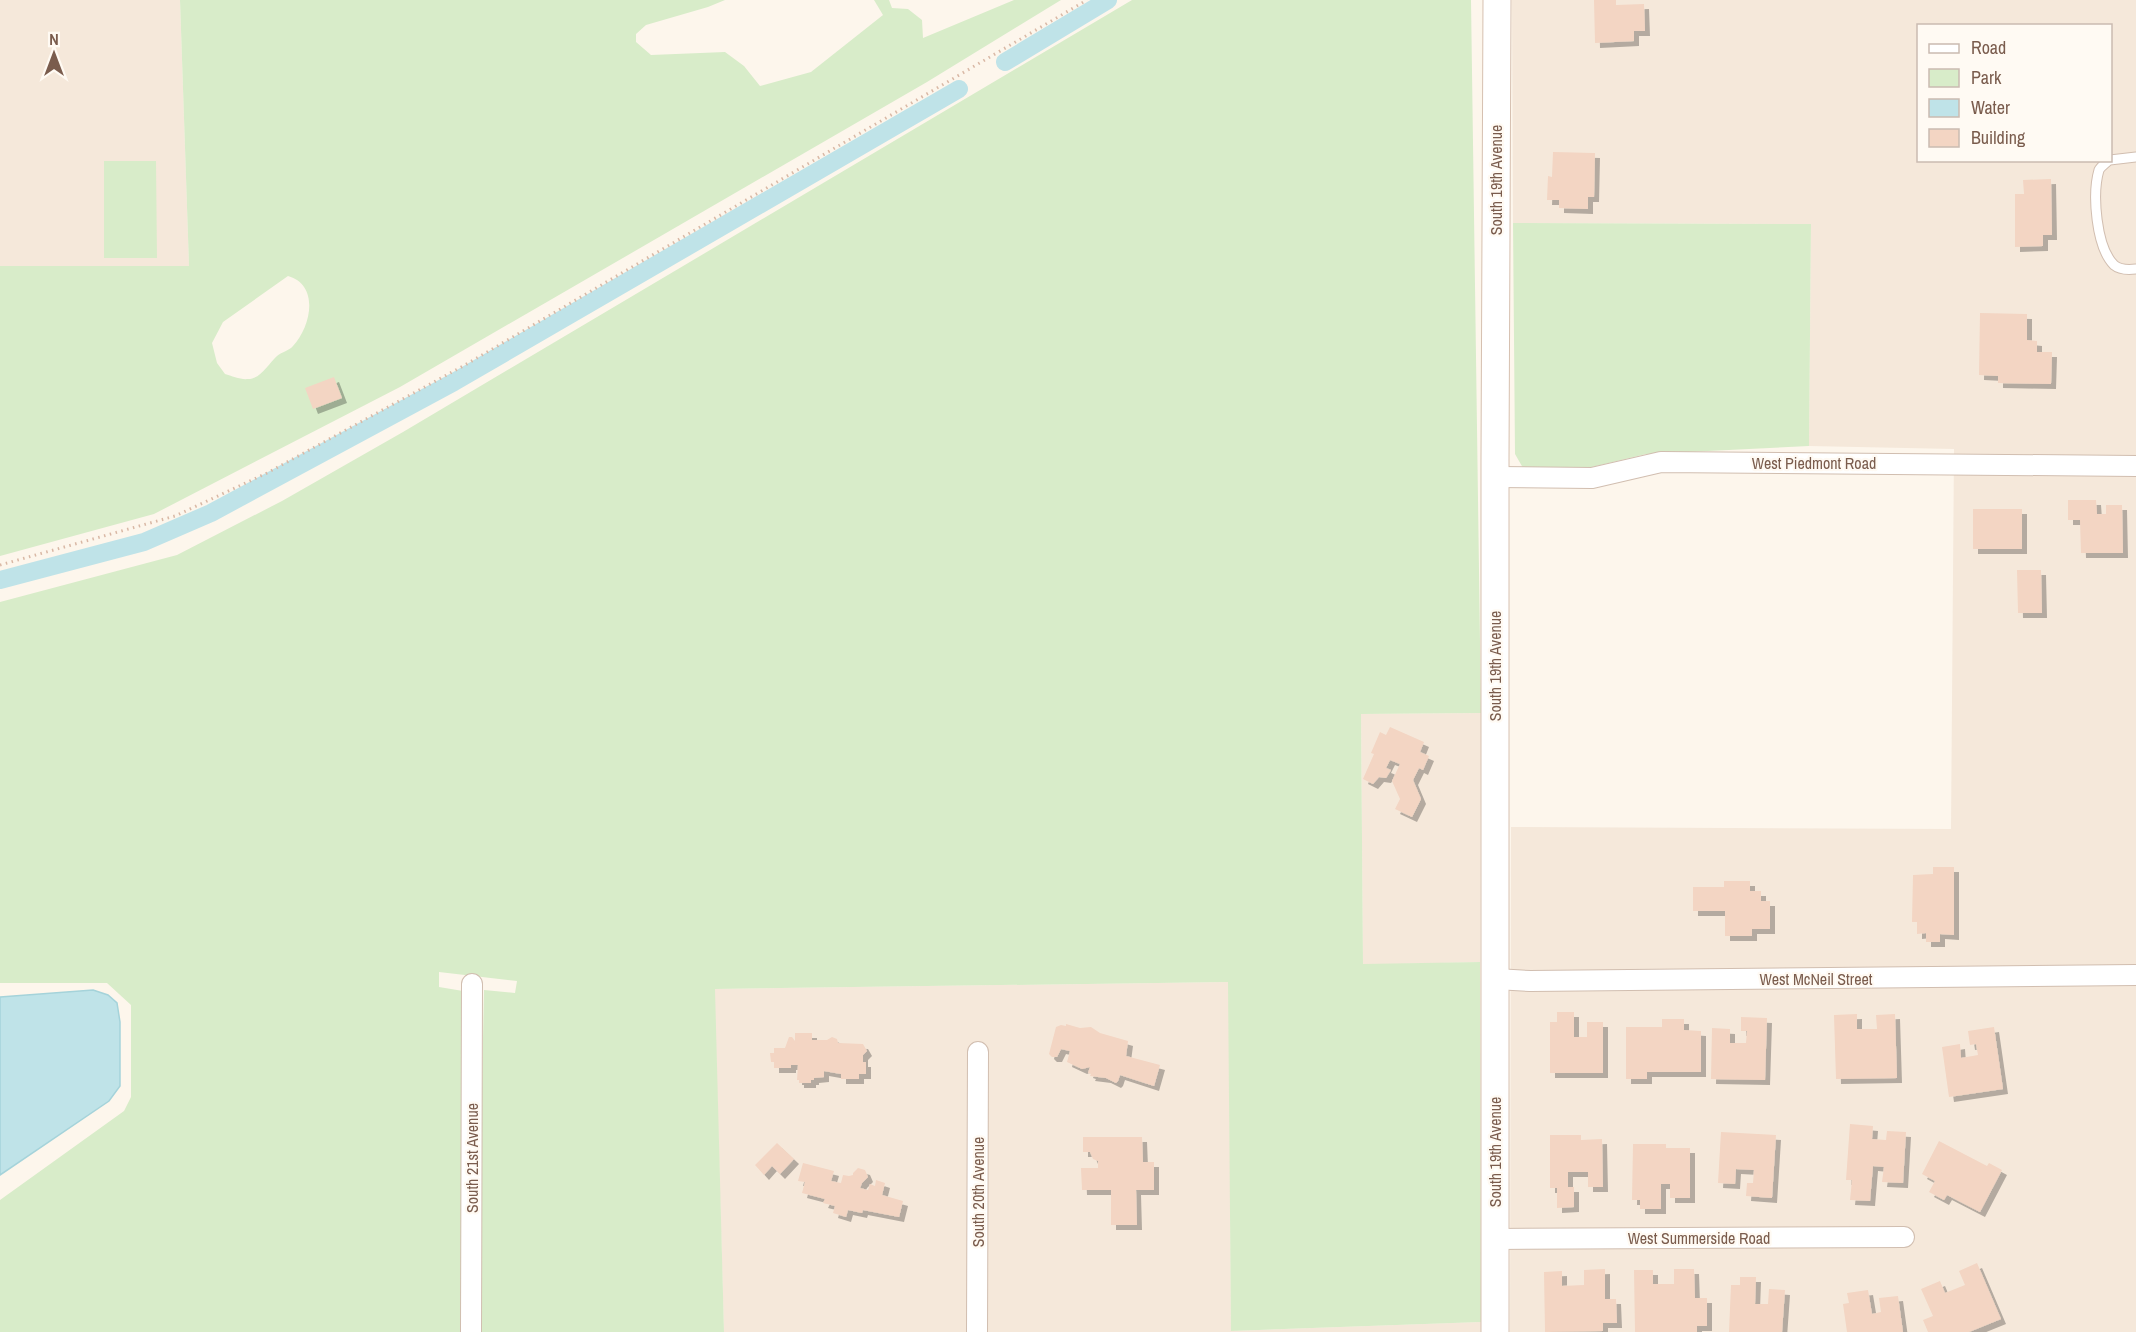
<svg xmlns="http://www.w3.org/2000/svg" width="2136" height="1332" font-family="'Archivo Narrow',sans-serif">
<defs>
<filter id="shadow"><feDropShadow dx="5" dy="5" stdDeviation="0" flood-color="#0004"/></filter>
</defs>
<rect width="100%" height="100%" fill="#fdf6ec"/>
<path fill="#f5e8da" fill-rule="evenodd" d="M0 0H180L189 266H0Z
M1512 0H2136V1332H1510L1511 827 1951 829 1954 449 1809 446 1811 224 1513 223ZM1918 26H2110V160H1918Z
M1481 713 1480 962 1363 965 1361 714Z
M1229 982 1231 1331 1481 1322V1332H724L714 989Z"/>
<path fill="#d8ecc9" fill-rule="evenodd" d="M180 0H725L708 7 646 25 636 34V42L651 55 725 52 744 66 760 86 811 72 883 15 874 0H889L892 8 908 9 922 20 923 38 1014 0H1061L927 82 400 387 154 514 0 556V266H189ZM288 276C320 285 311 327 293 346 289 351 281 352 277 356 268 364 261 379 248 379 241 380 232 376 225 374L217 363 212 343 223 322Z
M1132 0H1471L1481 713 1361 714 1363 964 1480 962 1481 1322 1231 1331 1228 982 715 989 724 1332H477L484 990 515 993 517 981 439 972V987L463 991 462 1332H0V1200L124 1111 131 1097V1005L107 983H0V602L177 555 282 501 403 432Z
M104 161H156L157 258H104Z
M1513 223 1811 224 1809 446 1646 454 1588 468H1523L1515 454Z"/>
<path fill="#bfe3e8" stroke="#a5d3da" stroke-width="1.5" d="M93 990 108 995 117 1003 120 1022V1086L109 1101 0 1175V997Z"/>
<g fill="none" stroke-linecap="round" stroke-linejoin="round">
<path stroke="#bfe3e8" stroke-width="18" d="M1005 62 1108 0
M0 580 144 542 211 513 454 382 959 89"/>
</g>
<path fill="#f3d5c3" filter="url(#shadow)" d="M1594 0H1616V5L1644 4 1645 31H1634V41L1595 43Z
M1553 152 1595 153 1594 197H1588V209L1559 208V200H1547L1548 176 1552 177Z
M2051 179 2052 235H2043V246L2015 247V194H2024L2023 180Z
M1980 313 2027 314V340L2037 341V352H2052L2051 384 1998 383V376L1979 375Z
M334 377 342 398 313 409 305 388Z
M2068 500H2096L2097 514H2106V505H2122L2123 553H2081L2080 520H2068Z
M1973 509H2022V549H1973Z
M2017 570H2041L2042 613H2018Z
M1390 727 1424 742 1420 752 1429 756 1423 770 1419 768 1413 780 1421 799 1412 817 1395 809 1400 799 1392 781 1400 764 1390 760 1386 768 1391 770 1386 778 1379 777 1373 784 1363 779 1374 754 1371 753 1380 732 1386 735Z
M1933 867H1954V935L1940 934V942H1926V933L1917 934V922H1912L1913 875 1933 874Z
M1724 881H1750V891H1761V901H1770V929H1752V936H1725V911H1693V887H1724Z
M1557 1012H1574V1037H1587V1022H1603V1073H1550V1022H1557Z
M1857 1014V1029H1877L1876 1015 1895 1014 1897 1078 1836 1079 1834 1015Z
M1741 1017 1767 1018 1765 1080 1711 1079 1712 1028 1730 1029V1043H1746L1747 1031H1741Z
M1662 1019H1684V1030L1701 1031V1072H1647V1079H1626V1027H1662Z
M1066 1024 1080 1028 1091 1027 1100 1033 1128 1041 1126 1056 1160 1065 1154 1086 1120 1075 1118 1081 1116 1083 1106 1078 1090 1076 1091 1074 1088 1073 1090 1067 1082 1069 1067 1062 1070 1051 1061 1049 1057 1057H1052L1049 1054 1056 1027 1061 1025 1066 1026Z
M1994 1027 2003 1089 1949 1097 1942 1047 1960 1044 1961 1058 1978 1055 1976 1044 1970 1045 1968 1031Z
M795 1033H812V1040H827L832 1037 837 1039 838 1043 863 1044 867 1051 863 1055V1062H866V1074H859V1079H841V1074L824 1071V1077L814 1078V1080H811V1083H799V1080H797L798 1065H791V1068H774V1062H771L770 1053H774V1048H785L789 1037H792L795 1041Z
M1850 1124 1873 1126 1872 1139 1886 1140 1887 1131 1906 1132 1903 1183 1882 1182 1884 1167 1873 1166 1870 1201 1850 1200 1852 1180H1846Z
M1721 1132 1776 1135 1772 1198 1746 1196 1747 1183H1753L1754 1170 1736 1169 1735 1184 1718 1183Z
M1550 1135H1581V1140L1602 1139 1603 1187H1588V1172H1568V1187H1574V1207L1557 1208V1188H1550Z
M1083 1137H1142L1143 1162H1154V1190H1136L1137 1225H1111V1190H1082L1081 1168H1098V1161L1093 1159 1090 1152H1083Z
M1939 1141 1987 1166 1989 1163 2002 1170 1980 1212 1947 1195 1944 1200 1929 1192 1935 1181 1922 1174Z
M777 1143 794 1159 780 1174 772 1166 764 1175 755 1165Z
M1633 1144H1666V1148H1690V1198H1670V1184H1661V1209H1640V1200H1632Z
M803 1163 834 1171 831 1181 841 1183 843 1175 849 1176 853 1175V1173L858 1168 865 1170 868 1177 862 1183 860 1188 868 1190 870 1184 875 1186 876 1180 885 1183 882 1195 903 1201 899 1217 863 1210 862 1213 848 1210 846 1217 833 1213 835 1206 823 1203 825 1199 802 1193 805 1182 798 1181Z
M1977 1263 2001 1319 1969 1332H1928L1923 1320 1933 1316 1921 1289 1940 1281 1945 1293 1965 1285 1959 1271Z
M1605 1269V1299H1616L1617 1323H1603V1331L1545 1332 1544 1272 1562 1271V1286L1584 1285V1270Z
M1674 1269H1694L1695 1298H1707V1326H1697V1332H1635L1634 1270H1653V1284H1674Z
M1740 1277H1756L1755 1304H1768L1769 1289 1785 1290 1782 1332H1729L1731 1285H1740Z
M1868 1290 1872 1314 1881 1312 1879 1298 1898 1296 1903 1332H1847L1843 1304 1849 1303 1847 1293Z"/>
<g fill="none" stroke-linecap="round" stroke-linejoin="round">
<g stroke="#d1beb0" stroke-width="11">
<path id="lane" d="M2109 160C2105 164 2101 166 2099 170 2092 194 2096 247 2114 265 2120 270 2128 270 2136 269
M2110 160 2136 157"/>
</g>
<g stroke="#d1beb0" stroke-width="22">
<path id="street" d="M1495 477 1592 478 1661 462 2136 466
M1496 979 1530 981 2136 975
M1495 1239 1904 1237
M471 1332 472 984
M977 1332 978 1052"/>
</g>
<g stroke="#d6c0b0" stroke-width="29">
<path id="secondary" d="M1495 1332V461L1497 0"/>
</g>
<path stroke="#d9b8a5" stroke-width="3" stroke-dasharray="1.5 4.5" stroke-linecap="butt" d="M0 565 175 516 267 473 465 365 1087 0"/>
<use href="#lane" stroke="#fff" stroke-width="9"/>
<use href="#street" stroke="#fff" stroke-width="20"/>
<use href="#secondary" stroke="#fff" stroke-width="27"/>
</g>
<g text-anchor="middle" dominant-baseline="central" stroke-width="4.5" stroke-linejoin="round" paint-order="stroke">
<g font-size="16" fill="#7a5c4d" stroke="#fffaf3">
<text transform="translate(1496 180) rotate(-90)">South 19th Avenue</text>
<text x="1814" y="463">West Piedmont Road</text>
<text transform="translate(1495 666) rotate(-90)">South 19th Avenue</text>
<text x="1816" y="979">West McNeil Street</text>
<text transform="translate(1495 1152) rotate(-90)">South 19th Avenue</text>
<text transform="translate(472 1158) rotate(-90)">South 21st Avenue</text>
<text transform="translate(978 1192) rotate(-90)">South 20th Avenue</text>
<text x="1699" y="1238">West Summerside Road</text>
</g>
</g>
<rect x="1917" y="24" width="195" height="138" fill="#fffaf3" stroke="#cabbb1" stroke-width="1.5"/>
<rect x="1929" y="44" width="30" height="9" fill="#ffffff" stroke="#cabbb1" stroke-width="1.5"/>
<text x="1971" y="54" font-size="18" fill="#7a5c4d">Road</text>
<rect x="1929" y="69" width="30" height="18" fill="#d8ecc9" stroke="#cabbb1" stroke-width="1.5"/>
<text x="1971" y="84" font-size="18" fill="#7a5c4d">Park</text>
<rect x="1929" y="99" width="30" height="18" fill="#bfe3e8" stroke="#cabbb1" stroke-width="1.5"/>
<text x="1971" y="114" font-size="18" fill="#7a5c4d">Water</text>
<rect x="1929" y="129" width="30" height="18" fill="#f3d5c3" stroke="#cabbb1" stroke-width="1.5"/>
<text x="1971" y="144" font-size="18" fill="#7a5c4d">Building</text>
<g transform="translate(54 54)" stroke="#fffaf3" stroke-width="4.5" paint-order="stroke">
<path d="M0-4.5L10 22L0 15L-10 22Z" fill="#7a5c4d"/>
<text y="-9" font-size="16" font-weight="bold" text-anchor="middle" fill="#7a5c4d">N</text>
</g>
</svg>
